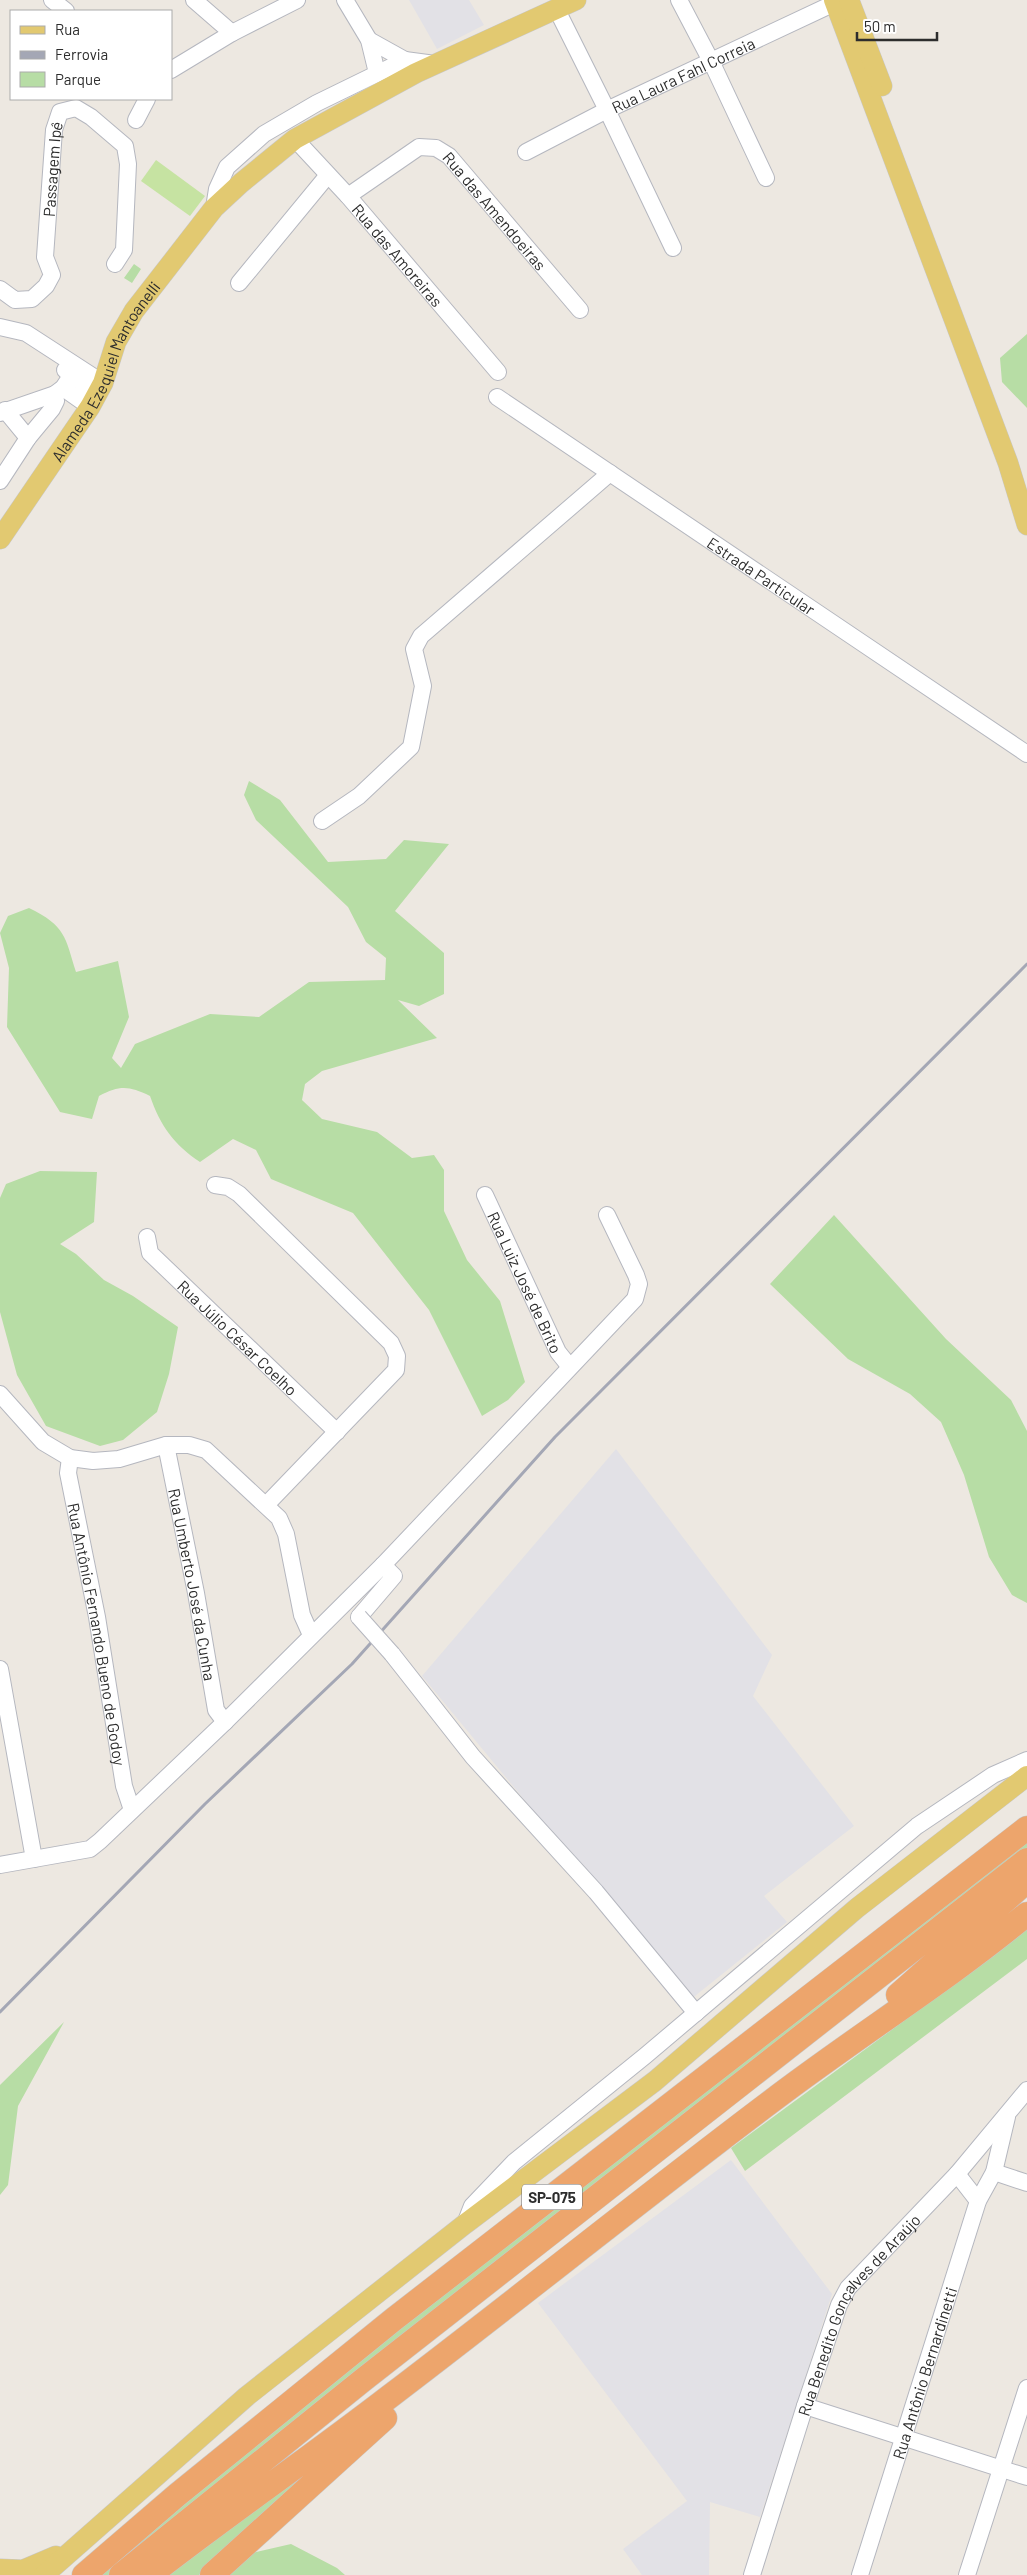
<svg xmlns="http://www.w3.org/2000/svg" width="1027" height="2575" font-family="Barlow,sans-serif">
<rect width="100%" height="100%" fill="#ede8e1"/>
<path fill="#e2e1e6" d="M409 0H469L484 25 437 49Z
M616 1449 772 1655 753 1696 854 1826 764 1896 787 1922 690 2000 422 1676Z
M731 2160 832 2294 760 2517 710 2502 709 2575H642L623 2549 687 2501 538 2303Z"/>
<path fill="#b7dda5" d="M134 264 141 269 132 283 124 278Z
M1027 334V408L1002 382 1000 358Z
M249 781 280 800 328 862 386 859 404 840 449 844 395 911 444 953V994L419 1006 398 1000 437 1038 322 1071 305 1084 302 1100 322 1119 377 1132 412 1158 434 1155 444 1170V1211L467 1260 500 1301 525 1382 508 1400 482 1416 429 1310 353 1213 271 1179 256 1150 233 1139 200 1162C174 1145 160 1125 150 1096 129 1086 120 1085 99 1096L92 1119 60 1112 7 1027 9 968 0 933 8 916 29 908C66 926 65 937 76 972L118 961 129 1017 112 1058 121 1068 135 1044 210 1014 259 1017 309 982 385 980 386 958 366 942 348 907 256 820 244 795Z
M40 1171 97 1172 94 1222 60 1244 76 1254 104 1280 133 1296 178 1327 169 1374 157 1412 123 1440 100 1446 46 1426 17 1375 0 1312V1198L6 1184Z
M834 1215 946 1339 1011 1400 1027 1431V1603L1012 1595 989 1557 964 1475 941 1422 910 1394 848 1359 770 1284Z
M1027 1835V1850L114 2575H91L146 2528Z
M1027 1924V1959L745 2171 731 2148 920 2009Z
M64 2022 18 2106 8 2185 0 2195V2085Z
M317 2460 304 2481 199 2575H159Z
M291 2544 337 2568 345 2575H222L238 2556Z"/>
<path fill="#c6e3a2" d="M156 160 205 196 190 216 141 181Z"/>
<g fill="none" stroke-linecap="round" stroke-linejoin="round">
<g stroke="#b5b7bf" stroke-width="18">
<g id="minor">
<path d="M52 0 66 11"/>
<path d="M194 0 232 33"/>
<path d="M345 0 369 40 377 73"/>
<path d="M679 0 711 61 766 178"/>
<path d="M557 10 607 110 673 248"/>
<path d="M369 40 405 60"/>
<path d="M171 70 232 33 297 0"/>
<path d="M136 120 147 99"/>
<path id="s1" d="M295 139 348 196 498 372"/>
<path id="s2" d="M526 152 607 110 841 0"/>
<path id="s3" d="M348 196 419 147 436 148 449 156 580 310"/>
<path d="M214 208 217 189 227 167 264 134 317 103 405 60 435 64"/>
<path d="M239 283 328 175"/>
<path id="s4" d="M0 289 15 300 32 299 46 286 52 275 45 257 54 130 60 112 76 108 91 117 125 146 128 164 124 250 115 264"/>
<path d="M0 327 26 333 103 383"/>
<path d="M65 370 97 394"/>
<path d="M63 388 90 407"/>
<path id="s5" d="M497 397 1027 754"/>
<path d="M5 410 28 438"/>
<path d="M0 413 55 394 63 388 77 367"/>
<path d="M0 481 28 438 52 409 56 401 55 394"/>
<path d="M322 821 359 796 411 747 423 686 414 649 421 636 610 473"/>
<path d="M215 1185 228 1187 239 1194 391 1343 397 1356 396 1370 267 1504"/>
<path id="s6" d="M485 1195 558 1352 570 1367"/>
<path id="s7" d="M147 1237 150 1253 337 1432"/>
<path d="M0 1394 43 1442 70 1458 93 1461 119 1459 166 1445H189L206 1450 279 1518 286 1534 302 1615 311 1635"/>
<path id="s8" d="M166 1445 196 1593 216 1710 225 1722"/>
<path id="s9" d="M70 1458 68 1473 97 1617 124 1786 132 1810"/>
<path d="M359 1617 394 1576 383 1565"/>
<path d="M392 1654 473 1757 596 1892 696 2013"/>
<path d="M0 1669 34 1859"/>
<path d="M0 1865 90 1849 100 1841 225 1722 383 1565 635 1299 639 1284 636 1275 607 1215"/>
<path d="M994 2172 1027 2183"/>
<path d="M957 2174 978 2201"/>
<path d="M465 2224 472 2206 514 2162 645 2056 917 1826 993 1775 1027 1760"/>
<path d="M805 2406 1027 2477"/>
<path id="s10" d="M752 2575 805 2406 839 2305 848 2288 957 2174 1027 2090"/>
<path id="s11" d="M860 2575 978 2201 994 2172 1007 2117"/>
<path d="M967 2575 1027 2388"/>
</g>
</g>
<g stroke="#c8c8c8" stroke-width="21">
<g id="major">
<path d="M834 0 1008 463 1027 525"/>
<path d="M849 0 882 86"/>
<path id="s12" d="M0 539 90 407 103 383 116 342 134 311 214 208 241 183 295 139 416 73 576 0"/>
<path d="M0 2569 23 2570 56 2556"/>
<path d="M44 2575 247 2396 465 2224 655 2081 857 1908 1027 1776"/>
</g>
</g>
<g stroke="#c8c8c8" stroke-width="25">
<path id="highway" d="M898 1995 1027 1881
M84 2575 177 2495 394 2319 1027 1828
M121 2575 363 2380 1027 1860
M150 2575C228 2514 310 2458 389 2397 518 2299 644 2197 773 2100 857 2036 946 1981 1027 1914
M212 2575 385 2418"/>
</g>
<use href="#minor" stroke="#fff" stroke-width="16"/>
<use href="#major" stroke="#e2c971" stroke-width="20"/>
<use href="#highway" stroke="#eda56c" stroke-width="24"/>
<path stroke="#a4a7b5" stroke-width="3" d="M0 2012 205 1804 352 1664 555 1437 1027 964"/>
<g stroke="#b5b7bf" stroke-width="18" stroke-linecap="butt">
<path id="minor-bridge" d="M359 1617 392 1654"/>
</g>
<use href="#minor-bridge" stroke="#fff" stroke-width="16"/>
</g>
<g text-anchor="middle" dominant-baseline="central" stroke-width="4" stroke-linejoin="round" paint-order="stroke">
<rect fill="#fff" stroke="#6c6c6c" stroke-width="1" x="522" y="2184.5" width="60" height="25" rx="4"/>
<g font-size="15" font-weight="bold" fill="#2d2d2d">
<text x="552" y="2197">SP-075</text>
</g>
<g font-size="16" fill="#2d2d2d" stroke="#fff">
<text stroke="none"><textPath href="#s2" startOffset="175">Rua Laura Fahl Correia</textPath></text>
<text stroke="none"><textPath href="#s4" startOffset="175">Passagem Ipê</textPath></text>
<text stroke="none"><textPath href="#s3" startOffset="190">Rua das Amendoeiras</textPath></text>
<text stroke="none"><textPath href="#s1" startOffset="155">Rua das Amoreiras</textPath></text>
<text stroke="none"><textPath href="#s12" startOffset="199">Alameda Ezequiel Mantoanelli</textPath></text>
<text stroke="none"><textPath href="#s5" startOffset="319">Estrada Particular</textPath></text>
<text stroke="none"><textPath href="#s6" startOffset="96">Rua Luiz José de Brito</textPath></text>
<text stroke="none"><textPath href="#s7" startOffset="138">Rua Júlio César Coelho</textPath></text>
<text stroke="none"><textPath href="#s8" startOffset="142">Rua Umberto José da Cunha</textPath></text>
<text stroke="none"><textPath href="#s9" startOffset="179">Rua Antônio Fernando Bueno de Godoy</textPath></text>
<text stroke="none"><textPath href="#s10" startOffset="285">Rua Benedito Gonçalves de Araújo</textPath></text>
<text stroke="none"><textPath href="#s11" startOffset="212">Rua Antônio Bernardinetti</textPath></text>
</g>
</g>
<rect x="10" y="10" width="162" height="90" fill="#ffffff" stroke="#ababab"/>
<rect x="20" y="26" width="25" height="8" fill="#e2c971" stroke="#ababab"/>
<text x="55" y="35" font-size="15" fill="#2d2d2d">Rua</text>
<rect x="20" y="51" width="25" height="8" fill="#a4a7b5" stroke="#ababab"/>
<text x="55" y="60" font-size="15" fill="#2d2d2d">Ferrovia</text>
<rect x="20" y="72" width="25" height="15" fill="#b7dda5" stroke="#ababab"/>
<text x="55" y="85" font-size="15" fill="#2d2d2d">Parque</text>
<path d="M857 32v8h80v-8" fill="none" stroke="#2d2d2d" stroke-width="2.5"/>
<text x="864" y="32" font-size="15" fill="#2d2d2d" stroke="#ffffff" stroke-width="4" paint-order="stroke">50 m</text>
</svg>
